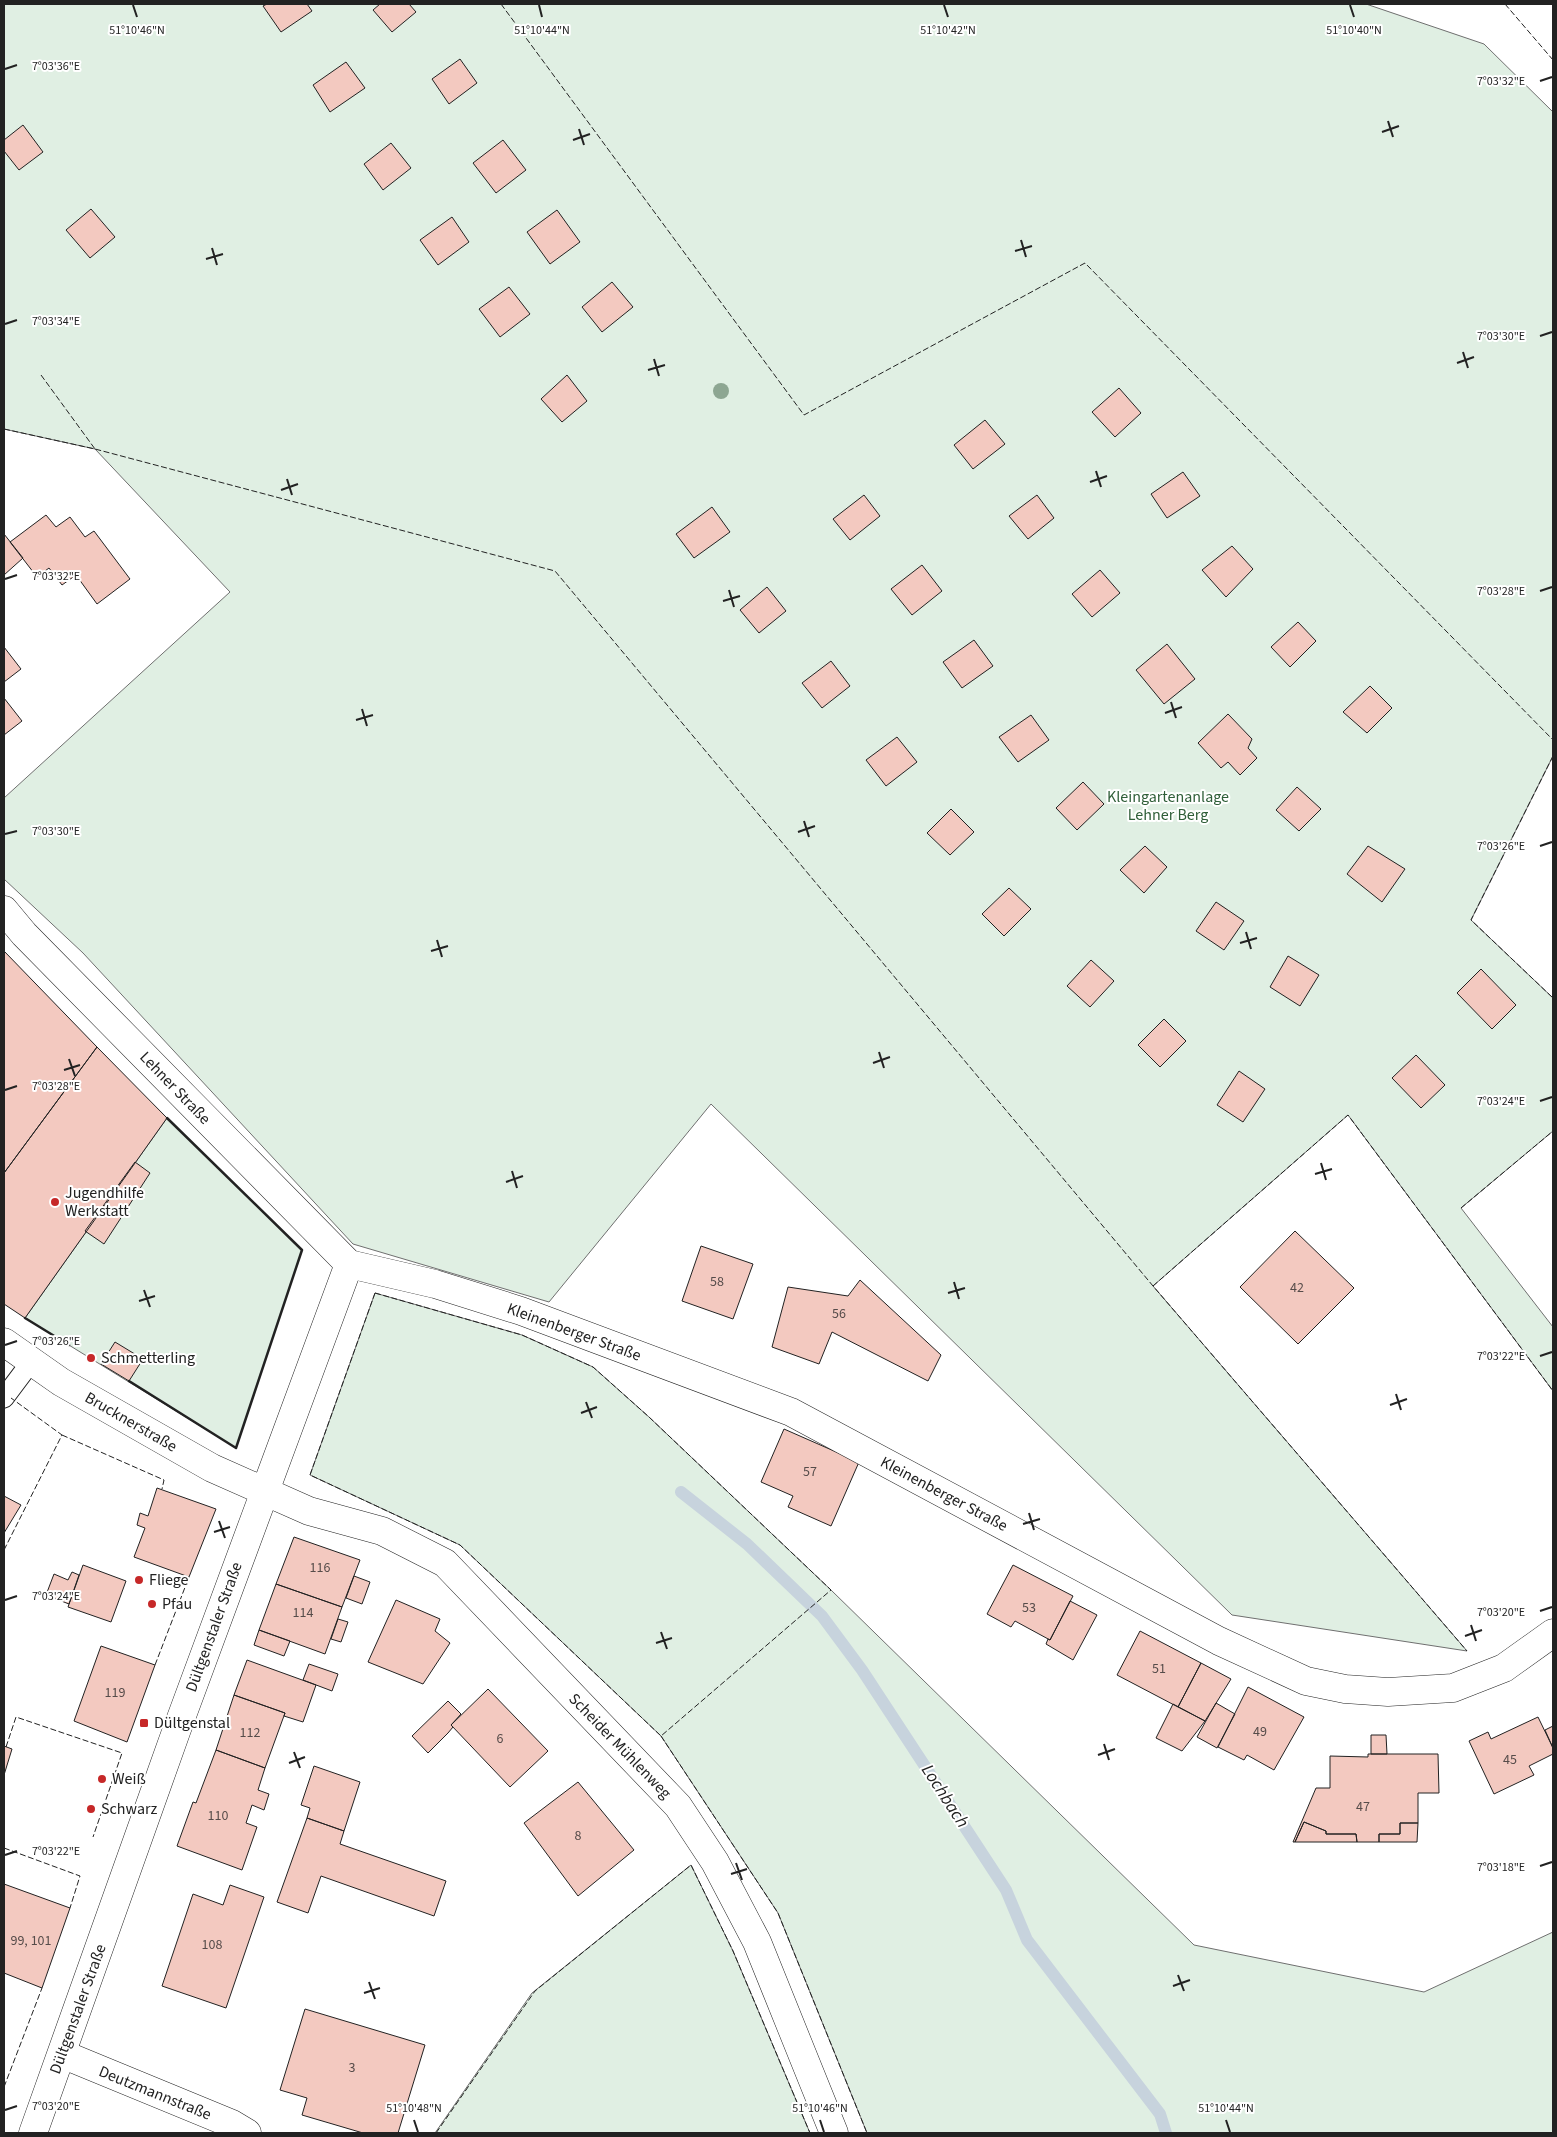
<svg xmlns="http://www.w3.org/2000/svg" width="1557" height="2137" font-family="'Source Sans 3',sans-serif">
<rect width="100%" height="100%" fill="#fff"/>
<path fill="#e0efe3" stroke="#6f6f6f" d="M4 4H1366L1484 44 1553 112V756L1471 920 1553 998V1131L1461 1208 1553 1327V1391L1348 1115 1153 1286 1467 1651 1232 1615 711 1104 549 1302 353 1244 83 953 4 879V798L230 592 95 449 4 429Z
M167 1118 302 1250 236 1448 25 1318Z
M375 1293 522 1335 593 1367 649 1417 831 1590 1194 1945 1424 1992 1553 1932V2133H867L778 1913 661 1736 460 1545 310 1475Z
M691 1865 733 1951 810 2133H435L532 1993Z"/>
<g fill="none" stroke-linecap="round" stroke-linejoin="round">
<path stroke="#c7d3dd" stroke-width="12" d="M681 1492 747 1544 822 1616 862 1670 1006 1890 1027 1940 1160 2114 1166 2133"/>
</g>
<path fill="#f3c9c0" stroke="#222" d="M267 4H307L312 11 281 32 263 6Z
M380 4H409L416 12 392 32 373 10Z
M460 59 477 83 449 104 432 79Z
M346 62 365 88 330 112 313 85Z
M23 125 43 152 19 170 4 151V140Z
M503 140 526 170 496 193 473 163Z
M391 143 411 168 383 190 364 164Z
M91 209 115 237 90 258 66 230Z
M557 210 580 242 550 264 527 232Z
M452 217 469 242 438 265 420 240Z
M612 282 633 307 602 332 582 307Z
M509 287 530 314 500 337 479 309Z
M567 375 587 401 562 422 541 399Z
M1119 388 1141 413 1115 437 1092 412Z
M985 420 1005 444 973 469 954 445Z
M1183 472 1200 496 1167 518 1151 494Z
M864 495 880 516 850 540 833 519Z
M1037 495 1054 518 1028 539 1009 516Z
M712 507 730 532 694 558 676 534Z
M46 515 56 527 70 517 85 537 94 531 130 579 97 604 76 575 62 585 49 568 37 577 10 542Z
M4 534 23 558 4 575Z
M1232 546 1253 569 1226 597 1202 570Z
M922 565 942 591 912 615 891 589Z
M1100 570 1120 593 1092 617 1072 594Z
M767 587 786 611 759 633 740 610Z
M1298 622 1316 641 1290 667 1271 647Z
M974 640 993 666 962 688 943 662Z
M1167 644 1195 679 1164 704 1136 670Z
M4 647 21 669 4 682Z
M831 661 850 686 822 708 802 683Z
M1370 686 1392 708 1367 733 1343 712Z
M4 698 22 721 4 735Z
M1228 714 1252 739 1248 748 1257 758 1240 775 1228 762 1221 768 1198 743Z
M1031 715 1049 740 1018 762 999 737Z
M897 737 917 762 886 786 866 760Z
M1083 782 1104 804 1077 830 1056 808Z
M1297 787 1321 809 1299 831 1276 810Z
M951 809 974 832 950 855 927 833Z
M1145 846 1167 867 1144 893 1120 870Z
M1368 846 1405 869 1382 902 1347 874Z
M1009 888 1031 909 1004 936 982 914Z
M1216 902 1244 921 1224 950 1196 931Z
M4 951 97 1047 4 1173Z
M1288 956 1319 975 1300 1006 1270 987Z
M1091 960 1114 981 1090 1007 1067 986Z
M1481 969 1516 1005 1492 1029 1457 993Z
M1164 1019 1186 1041 1160 1067 1138 1045Z
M97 1047 167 1118 25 1318 4 1304V1173Z
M1416 1055 1445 1085 1421 1108 1392 1078Z
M1239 1071 1265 1089 1243 1122 1217 1105Z
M135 1162 150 1173 104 1244 85 1231Z
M1295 1231 1354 1288 1298 1344 1240 1287Z
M701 1246 753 1264 733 1319 682 1301Z
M860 1280 941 1355 928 1381 832 1332 819 1364 772 1347 788 1287 848 1296Z
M115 1342 143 1359 129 1381 101 1364Z
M784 1429 859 1462 831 1526 788 1507 793 1496 761 1482Z
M157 1488 216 1509 189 1577 134 1557 145 1528 137 1525 140 1513 148 1516Z
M4 1496 21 1505 4 1533Z
M294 1537 360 1560 342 1607 276 1584Z
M83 1565 126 1581 111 1622 68 1607Z
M1013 1565 1073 1596 1050 1640 1015 1621 1011 1627 987 1614Z
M72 1572 79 1575 69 1604 46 1595 54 1574 68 1580Z
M354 1576 370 1582 362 1604 346 1598Z
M276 1584 342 1607 325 1654 259 1630Z
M396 1600 440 1619 435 1631 450 1643 423 1684 368 1662Z
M1070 1601 1097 1615 1073 1660 1046 1644 1048 1639 1050 1640Z
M338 1619 348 1622 341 1642 331 1639Z
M259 1630 290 1641 284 1656 254 1645Z
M1140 1631 1201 1663 1178 1707 1117 1675Z
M101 1646 155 1665 127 1742 74 1721Z
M247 1660 316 1685 303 1722 284 1716 285 1713 234 1695Z
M1201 1663 1231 1679 1205 1721 1178 1707Z
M309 1664 338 1674 332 1691 303 1680Z
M1248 1687 1304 1717 1274 1770 1247 1755 1244 1760 1218 1747Z
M488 1689 548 1751 510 1787 451 1725Z
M234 1695 285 1713 265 1768 216 1750Z
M448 1701 461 1714 451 1725 453 1727 448 1733 428 1753 412 1736Z
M1216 1703 1235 1714 1217 1748 1197 1737Z
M1173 1704 1205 1721 1182 1751 1156 1738Z
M1538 1717 1553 1748V1754L1529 1766 1534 1775 1494 1794 1469 1741 1488 1732 1491 1739Z
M1553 1726V1748L1545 1730Z
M1371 1735H1386L1387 1754H1371Z
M4 1746 12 1749 4 1775Z
M216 1750 265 1768 258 1790 269 1794 264 1810 252 1805 246 1823 257 1827 242 1870 177 1846 193 1802 196 1803Z
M1368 1754H1438L1439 1793H1418V1823H1400V1834H1379V1842H1357L1356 1834H1326V1831L1304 1822 1295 1842H1293L1316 1788H1330V1756L1368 1757Z
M314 1766 360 1782 344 1831 307 1818 310 1808 301 1805Z
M578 1782 634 1850 578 1896 524 1823Z
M307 1818 344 1831 340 1844 446 1881 434 1916 321 1876 308 1913 277 1902Z
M1304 1822 1326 1831V1834H1356L1357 1842H1295Z
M1400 1823H1418L1417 1842H1379V1834H1400Z
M4 1884 70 1908 42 1988 4 1973Z
M230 1885 264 1897 226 2008 162 1986 193 1894 223 1905Z
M305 2009 425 2045 398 2133H363L302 2115 307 2098 280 2090Z"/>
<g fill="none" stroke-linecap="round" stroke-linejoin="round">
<g stroke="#222" stroke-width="21">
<path id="service" d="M4 1398 31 1362"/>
</g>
<g stroke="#222" stroke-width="29">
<path id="minor" d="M4 910 24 934 349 1264
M349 1264 435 1284 521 1311 791 1412 1219 1641 1306 1681 1345 1689 1388 1692 1453 1688 1504 1668 1553 1633
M4 1342 61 1382 212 1468 309 1511 382 1531 445 1563 678 1806 715 1862 757 1942 834 2133
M62 2054 232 2124 247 2133
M33 2133 177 1729 349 1264"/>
</g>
<use href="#service" stroke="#fff" stroke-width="19"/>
<use href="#minor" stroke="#fff" stroke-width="28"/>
<path stroke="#222" stroke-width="1" stroke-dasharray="6 2.5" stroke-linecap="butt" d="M501 4 804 415 1085 263 1553 740
M1505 4 1553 60
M41 375 95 449
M4 429 95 449 555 571 1153 1286 1467 1651
M1553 756 1471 920 1553 998
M1461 1208 1553 1131
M1153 1286 1348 1115 1553 1391
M375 1293 522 1335 593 1367 649 1417 831 1590 661 1736 460 1545 310 1475Z
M62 1435 164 1480 162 1489
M4 1550 62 1435 11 1398
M155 1665 189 1577
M661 1736 778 1913 867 2133
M6 1747 16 1717 122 1753 93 1837
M4 1848 80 1876 70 1908
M4 2087 42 1988
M436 2133 535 1991 691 1865 733 1951 810 2133"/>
<path stroke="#222" stroke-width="2.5" d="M25 1318 69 1345
M129 1381 236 1448 302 1250 167 1118"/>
</g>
<circle fill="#8da692" cx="721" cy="391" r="8"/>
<path fill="none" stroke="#222" stroke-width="2" d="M133 5 137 17M539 5 542 17M944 5 948 17M1350 5 1354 17M5 69 17 65M1540 81 1552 77M1388 121 1393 137M579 129 584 145M1382 132 1399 126M573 140 590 134M1021 240 1026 257M212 248 217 265M1015 251 1032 246M206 259 223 254M5 324 17 320M1540 336 1552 332M1463 352 1468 368M654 359 659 376M1457 363 1474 357M648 370 665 365M1096 471 1101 487M287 479 292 495M1090 482 1107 476M281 490 298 484M5 579 17 575M729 590 734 607M1540 591 1552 587M723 601 740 596M1171 702 1176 718M362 709 367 726M1165 713 1182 707M356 720 373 715M804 821 809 837M798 832 815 826M5 834 17 831M1540 846 1552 842M1246 932 1251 949M437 940 442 957M1240 943 1257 938M431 951 448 946M879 1052 884 1068M69 1059 75 1076M873 1063 890 1057M64 1070 80 1065M5 1090 17 1086M1540 1101 1552 1097M1321 1163 1326 1180M512 1171 517 1188M1315 1174 1332 1169M506 1182 523 1176M954 1282 959 1299M144 1290 150 1307M948 1293 965 1288M139 1301 155 1296M5 1345 17 1341M1540 1356 1552 1352M1396 1394 1401 1410M586 1402 592 1418M1390 1405 1407 1399M581 1413 597 1407M1029 1513 1034 1530M219 1521 225 1538M1023 1524 1040 1519M214 1532 230 1527M5 1600 17 1596M1540 1611 1552 1607M1471 1625 1476 1641M661 1632 667 1649M1465 1636 1482 1630M656 1643 672 1638M1104 1744 1109 1760M294 1752 300 1768M1098 1755 1115 1749M289 1763 305 1757M5 1855 17 1851M736 1863 742 1880M1540 1866 1552 1862M731 1874 747 1869M1178 1975 1184 1991M369 1982 375 1999M1173 1986 1190 1980M364 1993 380 1988M5 2110 17 2106M414 2120 418 2132M820 2120 824 2132M1226 2120 1230 2132"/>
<g fill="#c62828" stroke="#fff" stroke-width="2">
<circle cx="55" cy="1202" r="5"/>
<circle cx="91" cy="1358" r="5"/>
<circle cx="139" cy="1580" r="5"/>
<circle cx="152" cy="1604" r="5"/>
<rect x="139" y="1718" width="10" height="10" rx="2.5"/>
<circle cx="102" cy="1779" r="5"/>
<circle cx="91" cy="1809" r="5"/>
</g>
<g text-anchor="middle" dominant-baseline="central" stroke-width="4" stroke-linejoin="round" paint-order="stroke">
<g font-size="14" fill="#564c4a">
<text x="717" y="1282">58</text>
<text x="1297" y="1288">42</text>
<text x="839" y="1314">56</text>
<text x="810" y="1472">57</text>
<text x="320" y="1568">116</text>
<text x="1029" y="1608">53</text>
<text x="303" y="1613">114</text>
<text x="1159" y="1669">51</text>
<text x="115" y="1693">119</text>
<text x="1260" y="1732">49</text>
<text x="250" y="1733">112</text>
<text x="500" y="1739">6</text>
<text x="1510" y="1760">45</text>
<text x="1363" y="1807">47</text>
<text x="218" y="1816">110</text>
<text x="578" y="1836">8</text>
<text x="31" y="1941">99, 101</text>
<text x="212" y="1945">108</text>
<text x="352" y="2068">3</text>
</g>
<g font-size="16" fill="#2f5e38" stroke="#fff">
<text x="1168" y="797">Kleingartenanlage<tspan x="1168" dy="18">Lehner Berg</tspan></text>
</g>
<g font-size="16" fill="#222" stroke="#fff">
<text transform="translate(175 1088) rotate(46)">Lehner Straße</text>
<text transform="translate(574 1332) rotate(20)">Kleinenberger Straße</text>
<text transform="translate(131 1422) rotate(30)">Brucknerstraße</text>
<text transform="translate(944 1494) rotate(28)">Kleinenberger Straße</text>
<text transform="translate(214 1627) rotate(-70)">Dültgenstaler Straße</text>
<text transform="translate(620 1746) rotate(46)">Scheider Mühlenweg</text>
<text transform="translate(78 2009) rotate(-70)">Dültgenstaler Straße</text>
<text transform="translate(155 2093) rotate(22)">Deutzmannstraße</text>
</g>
<g font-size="16" fill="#222" stroke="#fff" text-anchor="start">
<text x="65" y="1193">Jugendhilfe<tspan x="65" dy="18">Werkstatt</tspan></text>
<text x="101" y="1358">Schmetterling</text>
<text x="149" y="1580">Fliege</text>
<text x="162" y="1604">Pfau</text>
<text x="154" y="1723">Dültgenstal</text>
<text x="112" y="1779">Weiß</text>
<text x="101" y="1809">Schwarz</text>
</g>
<g font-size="18" font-style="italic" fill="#222" stroke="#fff">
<text transform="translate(945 1796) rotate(57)">Lochbach</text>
</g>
</g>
<g font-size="12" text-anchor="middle" fill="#222" stroke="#fff" stroke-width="4" stroke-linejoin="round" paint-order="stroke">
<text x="137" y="34">51°10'46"N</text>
<text x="542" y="34">51°10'44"N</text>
<text x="948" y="34">51°10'42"N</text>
<text x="1354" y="34">51°10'40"N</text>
<text x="56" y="70">7°03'36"E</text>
<text x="1501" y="85">7°03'32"E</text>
<text x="56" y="325">7°03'34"E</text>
<text x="1501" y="340">7°03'30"E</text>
<text x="56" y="580">7°03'32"E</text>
<text x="1501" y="595">7°03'28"E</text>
<text x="56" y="835">7°03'30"E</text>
<text x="1501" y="850">7°03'26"E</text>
<text x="56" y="1090">7°03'28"E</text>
<text x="1501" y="1105">7°03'24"E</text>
<text x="56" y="1345">7°03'26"E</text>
<text x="1501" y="1360">7°03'22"E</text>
<text x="56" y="1600">7°03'24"E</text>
<text x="1501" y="1616">7°03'20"E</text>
<text x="56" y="1855">7°03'22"E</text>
<text x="1501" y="1871">7°03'18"E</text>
<text x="56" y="2110">7°03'20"E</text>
<text x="414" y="2112">51°10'48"N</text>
<text x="820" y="2112">51°10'46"N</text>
<text x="1226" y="2112">51°10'44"N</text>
</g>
<rect width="1557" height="2137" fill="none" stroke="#222222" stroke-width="10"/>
</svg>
